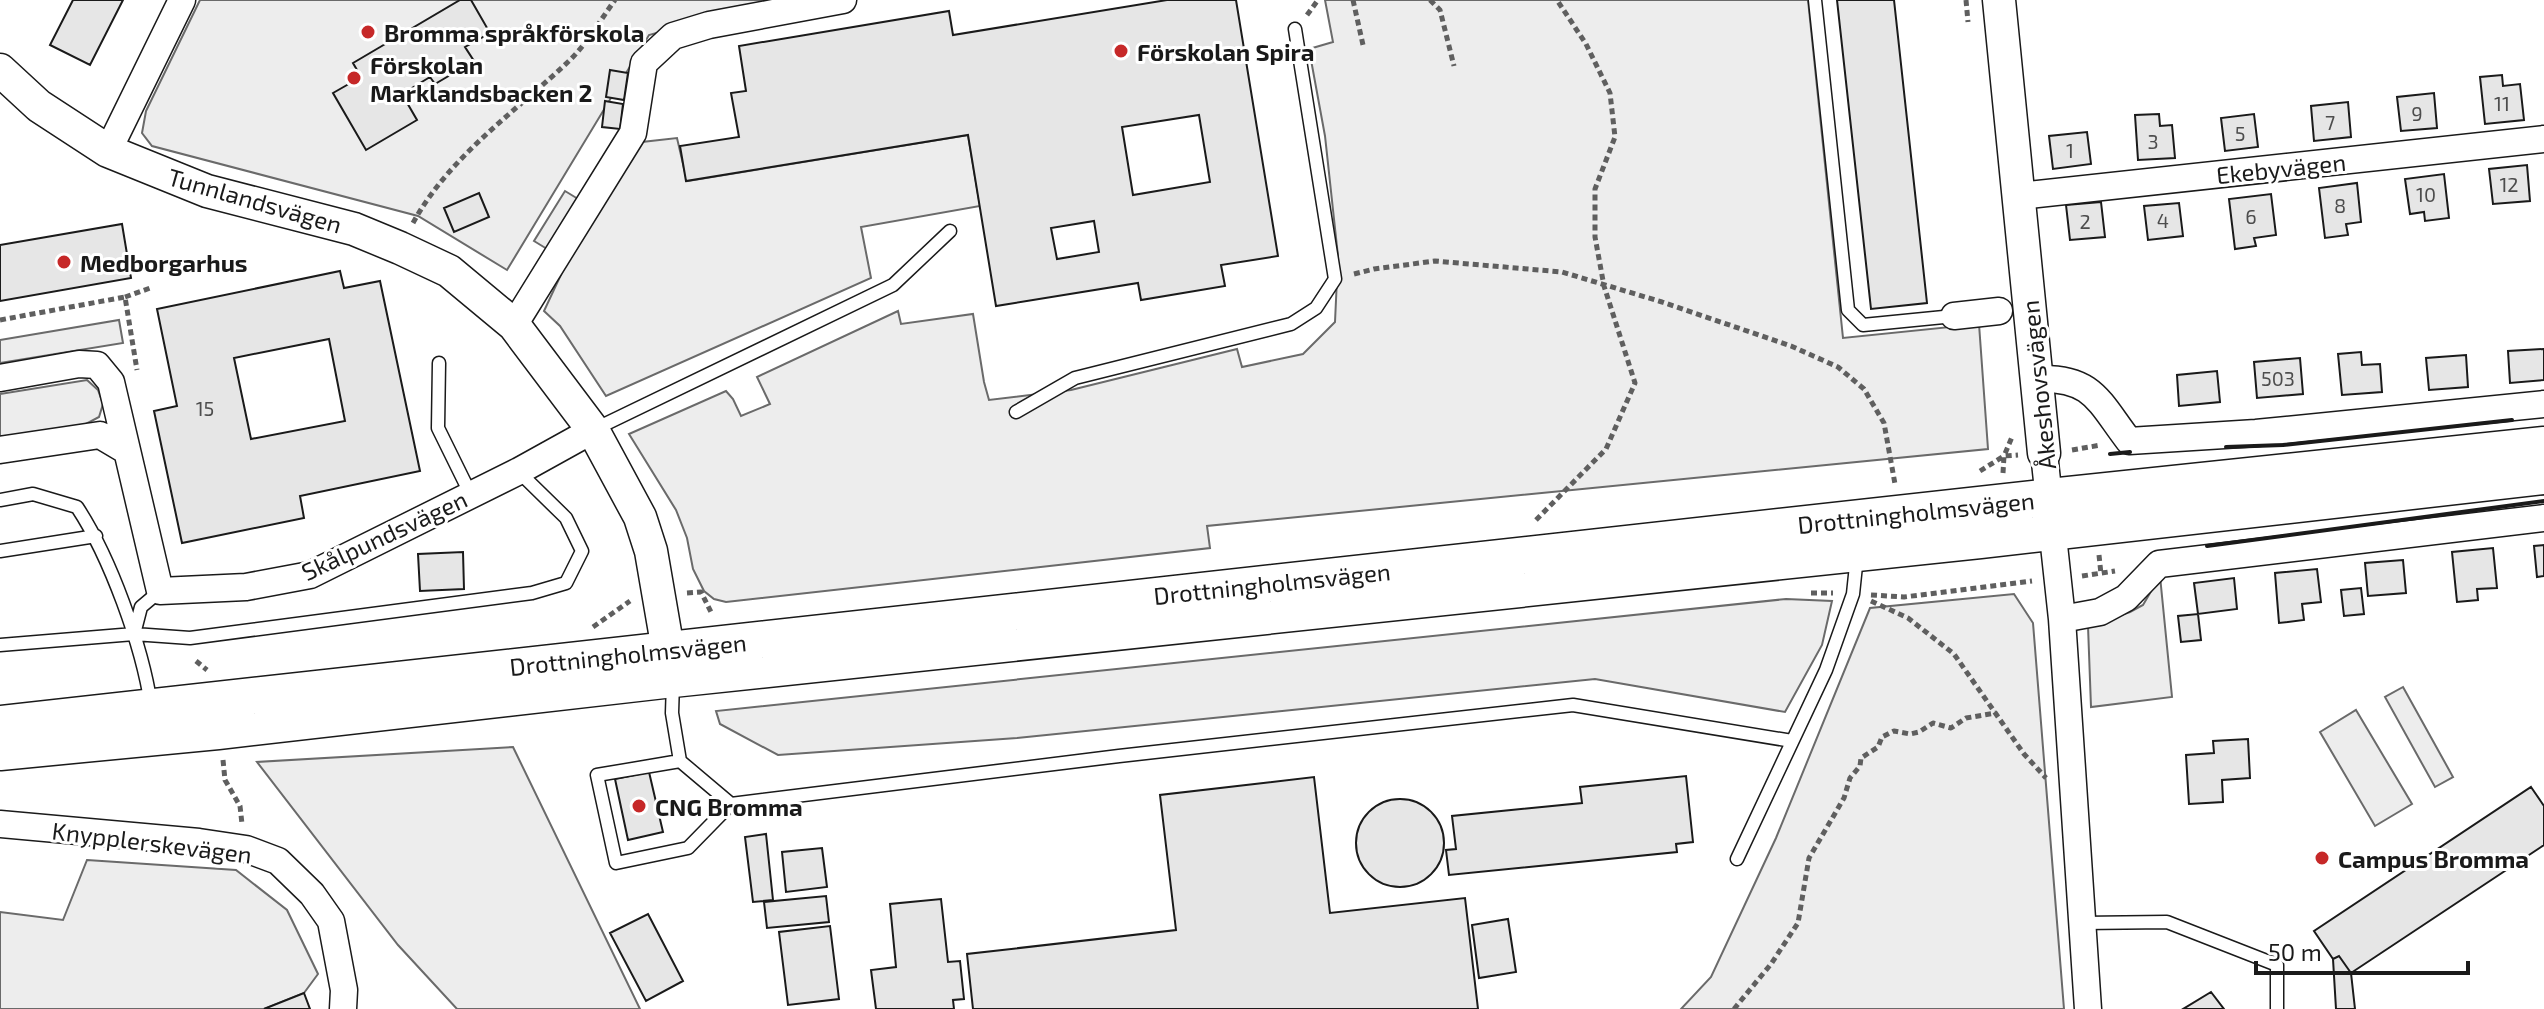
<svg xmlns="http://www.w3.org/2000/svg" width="2544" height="1009" font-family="'Exo 2',sans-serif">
<rect width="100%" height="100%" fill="#fff"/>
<path fill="#ededed" stroke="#6a6a6a" stroke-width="2" d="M200 0H773L649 35 507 270 418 216 152 146 142 133 146 111Z
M1325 0H1808L1843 338 1979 324 1988 449 1207 526 1210 548 726 602 714 599 704 591 693 569 687 538 676 510 629 434 726 391 733 399 741 416 770 404 757 377 898 311 901 324 973 314 984 382 989 400 1071 390 1237 349 1242 367 1303 354 1335 322 1338 256 1325 136 1309 49 1333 42Z
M968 135 980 206 861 227 871 278 606 396 560 326 544 311 565 266 642 142 677 138 687 181Z
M565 191 583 202 552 252 534 241Z
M119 320 123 343 0 363V340Z
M87 380 98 390 103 404 99 417 84 425 0 438V394Z
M2160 576 2172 697 2091 707 2088 626 2130 612 2143 605Z
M2014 594 2033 623 2064 1009H1681L1711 977 1776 838 1870 608Z
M1786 599 1832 601 1822 645 1785 712 1595 679 1017 738 778 755 720 724 716 711Z
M2403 687 2453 777 2435 787 2385 697Z
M2356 710 2412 804 2375 826 2320 732Z
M513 747 640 1009H457L398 945 257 762Z
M87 860 236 870 287 910 318 974 304 993 264 1009H0V912L63 920Z"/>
<path fill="#e6e6e6" stroke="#1a1a1a" stroke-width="2" fill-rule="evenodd" d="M73 0H123L90 65 50 45Z
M460 0H471L490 33 465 47 474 61 435 84 430 77 402 94 417 120 366 150 333 93 361 77 353 63Z
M1167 0H1236L1278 256 1221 265 1225 286 1141 300 1138 283 996 306 968 135 686 181 680 146 739 137 731 93 746 91 739 46 949 11 953 35ZM1199 115 1210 182 1133 195 1122 127ZM1094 221 1099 252 1057 259 1051 228Z
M1837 0H1894L1927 303 1871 309Z
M610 70 628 73 624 100 606 97Z
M2502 75 2503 86 2520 84 2524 120 2485 124 2480 77Z
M2434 93 2437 128 2401 131 2397 97Z
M605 101 623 104 620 129 602 127Z
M2348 102 2351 137 2314 141 2311 106Z
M2159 114 2160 126 2172 125 2175 158 2138 160 2135 115Z
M2254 114 2258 147 2225 151 2221 118Z
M2087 132 2091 164 2053 169 2049 136Z
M2527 165 2530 201 2493 204 2489 169Z
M2444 174 2449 218 2425 221 2424 212 2410 214 2405 179Z
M2357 183 2361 222 2346 224 2348 235 2325 238 2319 188Z
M479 193 489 217 454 232 444 208Z
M2271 194 2276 235 2254 238 2256 246 2235 249 2229 199Z
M2101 202 2105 237 2070 240 2066 205Z
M2179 203 2183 236 2148 240 2144 206Z
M122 224 131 278 0 301V245Z
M340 271 344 288 380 281 420 471 300 496 304 518 182 543 154 411 177 406 157 309ZM329 339 345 421 251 439 234 358Z
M2544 349V380L2510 383 2508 351Z
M2361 352 2362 365 2380 364 2382 392 2342 395 2338 354Z
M2466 355 2468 387 2429 390 2426 358Z
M2300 358 2303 394 2257 398 2254 362Z
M2217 371 2220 402 2179 406 2177 375Z
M2544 545V576L2537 577 2534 546Z
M2493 548 2497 588 2477 589 2478 600 2457 602 2452 552Z
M463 552 464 589 420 591 418 554Z
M2403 560 2406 593 2368 596 2365 563Z
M2317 569 2321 602 2302 604 2304 620 2279 623 2275 573Z
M2234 578 2237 609 2198 614 2194 583Z
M2361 588 2364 614 2344 616 2341 590Z
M2198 614 2201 640 2181 642 2178 616Z
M2248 739 2250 778 2222 780 2223 802 2189 804 2186 755 2214 753 2213 741Z
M649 772 663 832 628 840 615 779Z
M1686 776 1693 842 1676 844 1677 852 1449 875 1446 850 1456 849 1452 816 1582 803 1580 787Z
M1314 777 1330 913 1465 898 1478 1009H973L967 954 1176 930 1160 795Z
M2531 787 2544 806V845L2351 973 2339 956 2333 959 2314 931Z
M1356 843a44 44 0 1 1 88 0a44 44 0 1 1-88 0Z
M766 834 773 900 753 902 745 837Z
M822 848 827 887 786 892 782 852Z
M826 896 829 922 767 928 764 902Z
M941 899 948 962 960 961 964 999 953 1000 954 1009H876L871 970 896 967 890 904Z
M648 914 683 981 646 1001 610 933Z
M1508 919 1516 972 1479 978 1472 925Z
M830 926 839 999 788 1005 779 932Z
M2339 956 2351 973 2355 1009H2336L2333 959Z
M2211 992 2224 1009H2183Z
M304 993 310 1009H264Z"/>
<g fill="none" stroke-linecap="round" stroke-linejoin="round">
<g stroke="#1a1a1a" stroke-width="15">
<path id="service" d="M1815 0 1848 310 1863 325 1954 316
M439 363 438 428 471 495
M1016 412 1075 378 1291 324 1316 308 1335 279 1295 29
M593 430 893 285 950 231
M0 500 33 494 77 507C110 557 142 645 151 705
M0 551 96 536
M134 634 141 607 160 591
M0 645 134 634 190 638 532 593 566 583 582 551 566 518 519 472
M673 682 672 713 680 761 731 804 1119 756 1573 705 1792 741
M680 761 597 775 616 863 688 848 731 804
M1737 859 1826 670 1853 594 1857 556
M2082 923 2167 922 2277 965V1009"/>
</g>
<g stroke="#1a1a1a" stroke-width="29">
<path id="minor" d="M108 151 182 0
M2019 196 2544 139
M1954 316 1999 311
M514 325 633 133 644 63 673 36 709 25 843 0
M0 378 79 364 97 365 111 382 160 591 246 587 310 575 519 471 593 430
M2038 379C2093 377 2099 402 2129 441L2256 433 2544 404
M0 450 100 435 127 451
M2044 453 2062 619 2088 1009
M2062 619 2100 612 2126 598 2159 564 2544 518
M0 824 199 842 246 849 278 861 312 894 331 921 344 990 343 1009"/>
</g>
<g stroke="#1a1a1a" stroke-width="35">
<path id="tertiary" d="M1999 0 2044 453
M0 70 39 106 108 151 207 191 354 229 400 248 449 271 514 325 593 430 640 517 651 551 672 673"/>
</g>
<g stroke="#1a1a1a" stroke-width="39">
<path id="secondary" d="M0 724 2050 497 2544 445
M0 752 218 731 673 679 1980 540 2544 476"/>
</g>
<path stroke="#5f5f5f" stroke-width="5" stroke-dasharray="6 4" stroke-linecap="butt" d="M1353 0 1363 45
M1430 0 1440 10 1454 66
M1966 0 1968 22
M1307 15 1318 0
M413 223C450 155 517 111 571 59 588 42 601 19 615 0
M1354 274 1374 269 1435 261 1562 272 1662 302 1791 346 1838 367 1864 389 1884 423 1895 484
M125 297 153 287
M0 320 125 297 137 370
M2072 450 2101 445
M1980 471 2004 456 2018 455
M2003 473 2004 456 2012 437
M1536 520 1606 449 1635 383 1604 286 1595 237V189L1615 137 1610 93 1586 44 1557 0
M2099 555 2101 574
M2082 576 2115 571
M687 593 701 592 712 614
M1811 593H1833
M1871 595 1904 597 2032 581
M1871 601 1908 618 1954 654 2024 754 2046 778
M593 627 630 601
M196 661 207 670
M223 760 225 780 240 806 242 824
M1734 1009 1771 964 1798 923 1809 858 1844 798 1850 778 1860 766 1861 758 1878 747 1882 737 1894 731 1910 734 1919 732 1933 723 1951 728 1966 718 1996 713"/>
<use href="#service" stroke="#fff" stroke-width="12"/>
<use href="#minor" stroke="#fff" stroke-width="26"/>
<use href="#tertiary" stroke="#fff" stroke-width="32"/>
<use href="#secondary" stroke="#fff" stroke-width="36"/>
<path stroke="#1a1a1a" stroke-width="4" d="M2226 447 2283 445 2512 420
M2110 454 2130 452
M2207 546 2544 501"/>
</g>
<g fill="#c62828" stroke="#fff" stroke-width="3">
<circle cx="368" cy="32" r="8"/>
<circle cx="1121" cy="51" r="8"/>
<circle cx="354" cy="78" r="8"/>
<circle cx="64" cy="262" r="8"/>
<circle cx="639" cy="806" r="8"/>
<circle cx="2322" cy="858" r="8"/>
</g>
<g text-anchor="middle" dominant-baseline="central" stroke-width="6" stroke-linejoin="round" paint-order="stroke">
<g font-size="20" fill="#4d4d4d">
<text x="2502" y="103">11</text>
<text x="2417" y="113">9</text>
<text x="2330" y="122">7</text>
<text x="2240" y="133">5</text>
<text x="2153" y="141">3</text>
<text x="2070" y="150">1</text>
<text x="2509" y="184">12</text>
<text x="2426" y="194">10</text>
<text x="2340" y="205">8</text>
<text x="2251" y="216">6</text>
<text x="2163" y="220">4</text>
<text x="2085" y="221">2</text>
<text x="2278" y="378">503</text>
<text x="205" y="408">15</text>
</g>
<g font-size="24" font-weight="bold" fill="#1a1a1a" stroke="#fff" text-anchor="start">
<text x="384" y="32">Bromma språkförskola</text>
<text x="1137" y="51">Förskolan Spira</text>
<text x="370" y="64">Förskolan<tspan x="370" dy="28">Marklandsbacken 2</tspan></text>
<text x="80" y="262">Medborgarhus</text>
<text x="655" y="806">CNG Bromma</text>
<text x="2338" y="858">Campus Bromma</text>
</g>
<g font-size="24" fill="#1a1a1a" stroke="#fff">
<text transform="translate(2281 168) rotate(-6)">Ekebyvägen</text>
<text transform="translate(255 200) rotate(16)">Tunnlandsvägen</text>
<text transform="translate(2038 385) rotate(-96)">Åkeshovsvägen</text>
<text transform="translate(1916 512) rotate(-6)">Drottningholmsvägen</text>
<text transform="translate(384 535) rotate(-25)">Skålpundsvägen</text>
<text transform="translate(1272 583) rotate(-6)">Drottningholmsvägen</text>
<text transform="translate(628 654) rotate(-6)">Drottningholmsvägen</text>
<text transform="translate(152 842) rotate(7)">Knypplerskevägen</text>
</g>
</g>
<path d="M2256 961v12h212v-12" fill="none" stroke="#1a1a1a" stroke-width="4"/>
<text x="2268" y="961" font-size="24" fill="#1a1a1a" stroke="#ffffff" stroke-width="6" paint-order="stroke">50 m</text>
</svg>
